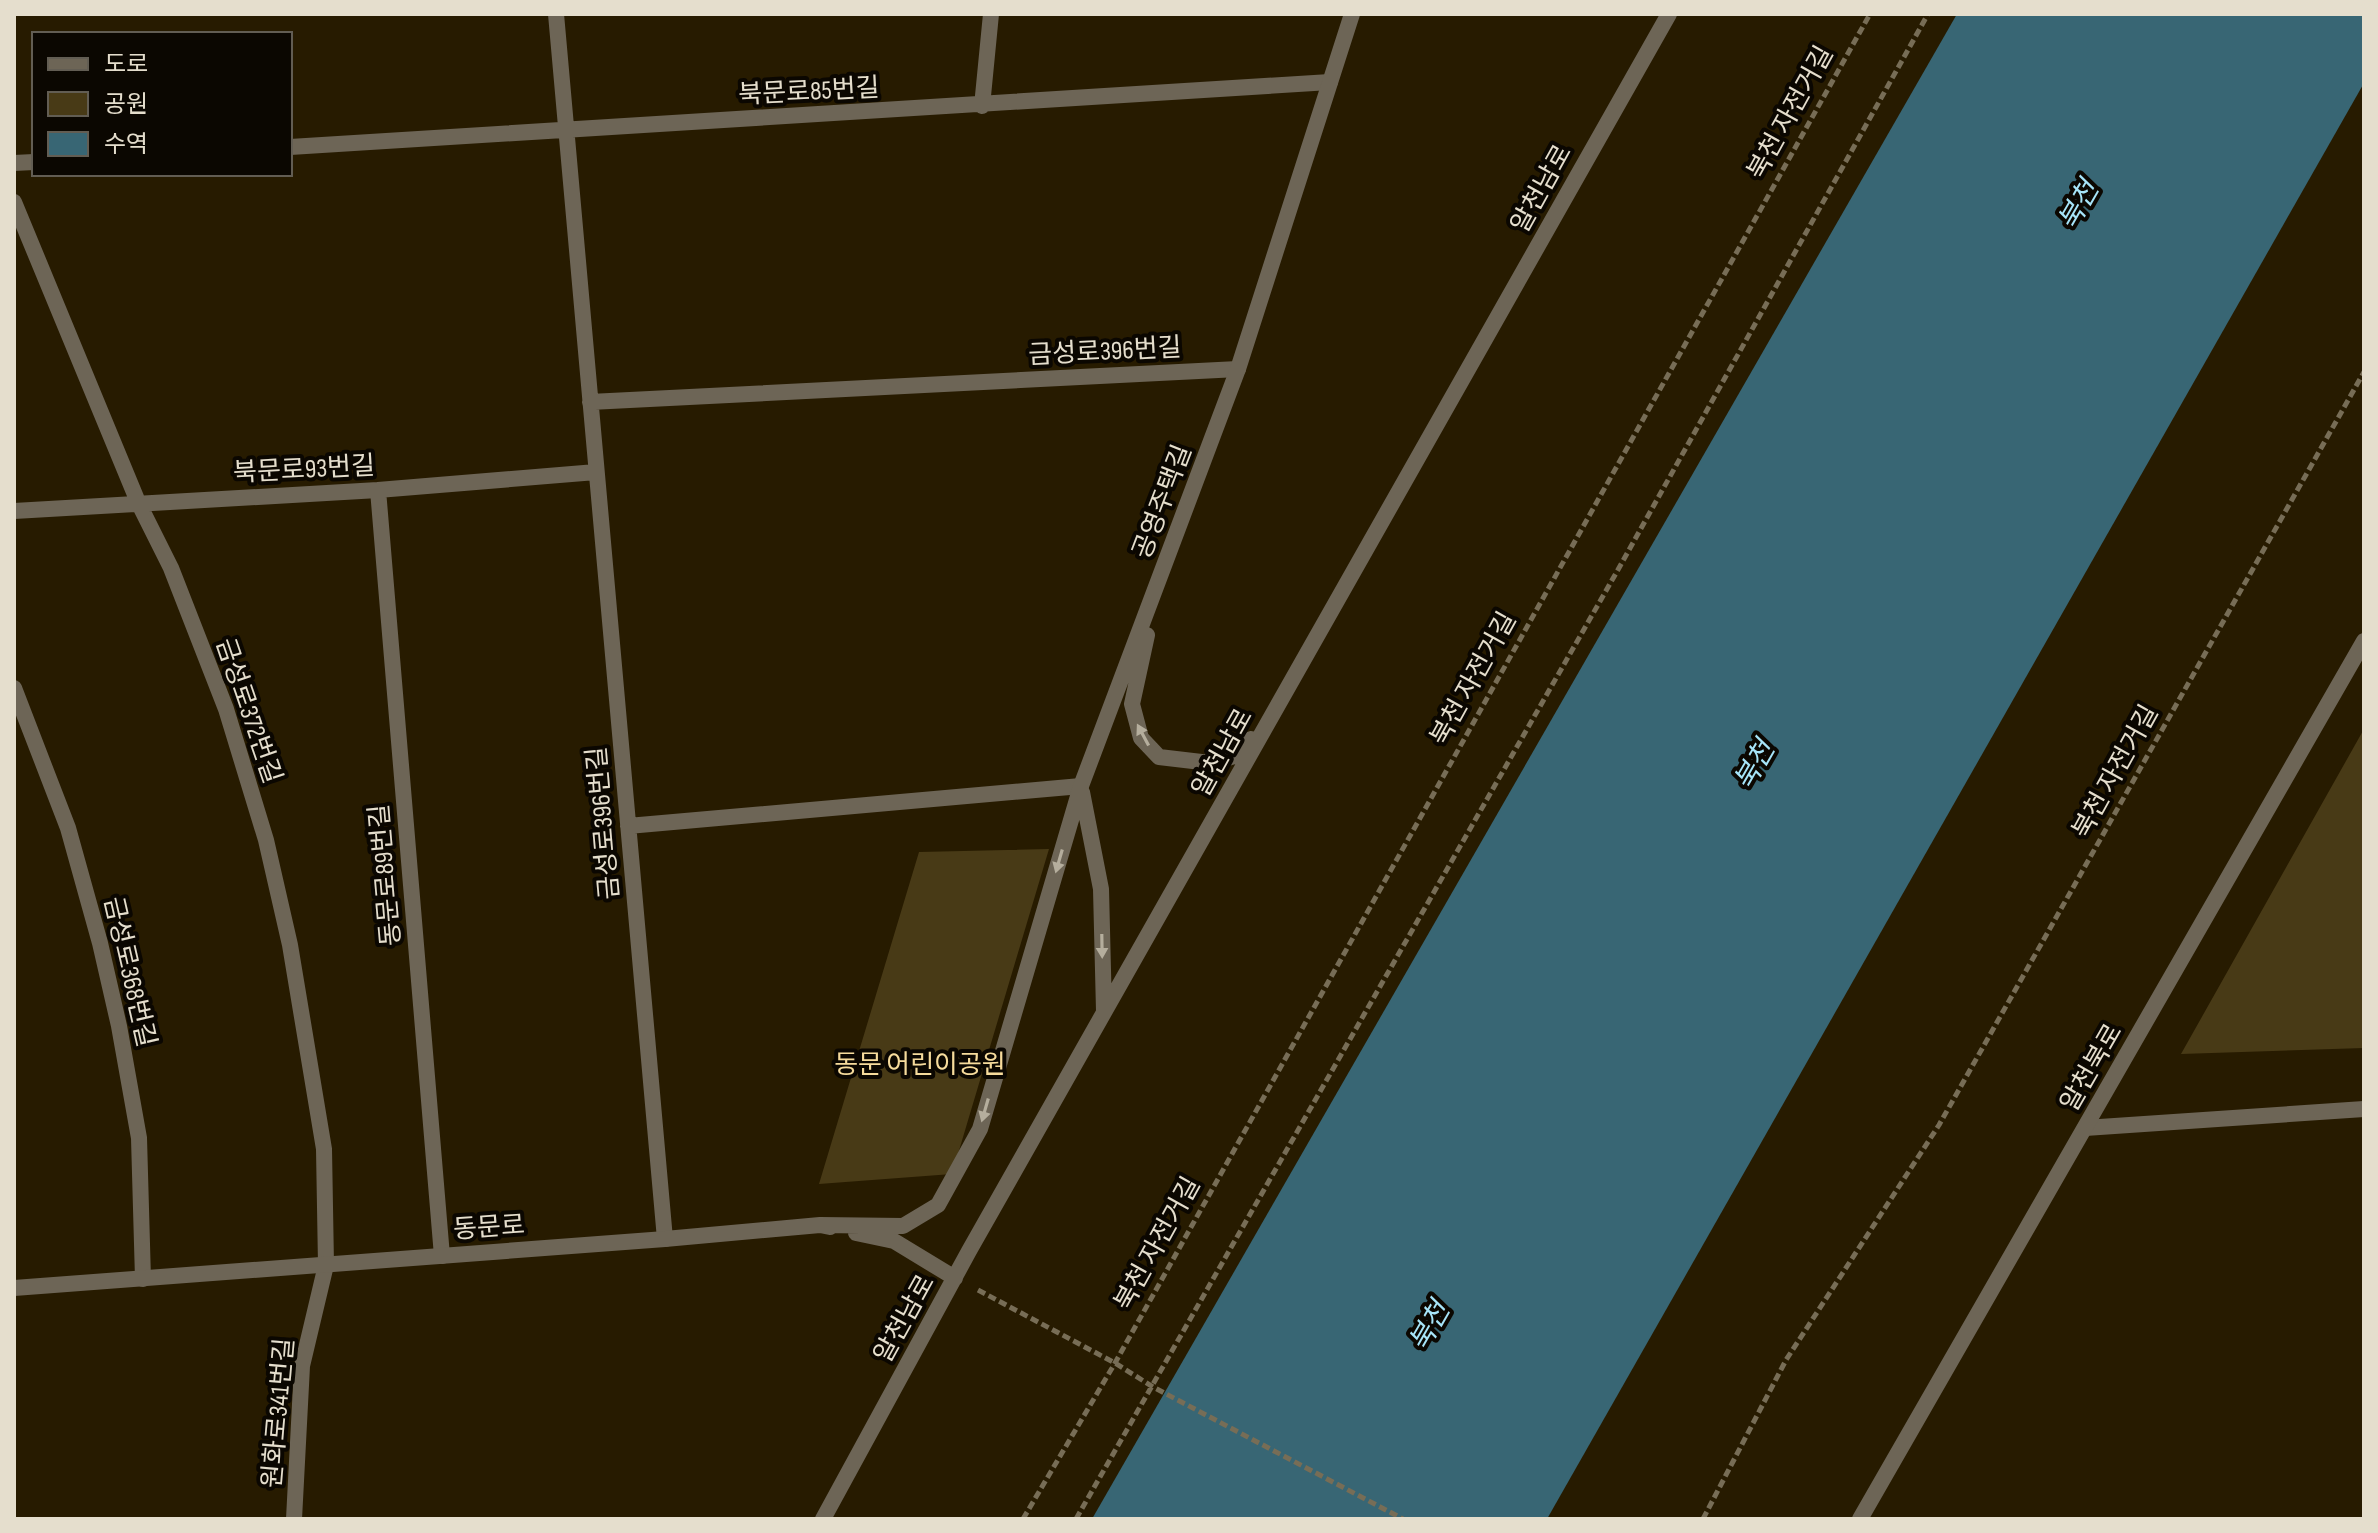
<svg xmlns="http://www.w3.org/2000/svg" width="2378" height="1533" font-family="'Sofia Sans Condensed','Noto Sans KR',sans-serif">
<rect width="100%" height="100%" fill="#271b00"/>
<path fill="#483a16" d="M2364 729V1048L2181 1054Z
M1049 849 952 1174 819 1184 919 852Z"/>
<path fill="#386674" d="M1957 14H2364V83L1547 1519H1092Z"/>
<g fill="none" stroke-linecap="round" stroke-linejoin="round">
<path stroke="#776d56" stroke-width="5" stroke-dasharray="8 4" stroke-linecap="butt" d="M978 1290 1115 1363 1153 1387 1403 1519
M1023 1519 1115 1363 1870 14
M1076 1519 1615 575 1928 14
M1703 1519 1786 1360 1939 1125 2364 372"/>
<path stroke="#6d6556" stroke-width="16" d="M556 14 665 1239
M982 106 991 14
M290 147 1330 82
M14 163 34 162
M14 202 138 502 171 568 226 709 266 840 290 945 324 1149 326 1265 302 1366 294 1519
M590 402 1238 369
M378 490 442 1256
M14 511 378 490 596 472
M14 688 68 828 100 943 119 1026 139 1138 143 1279
M628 826 1081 786
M2085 1128 2364 1109"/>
<path stroke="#6d6556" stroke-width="16" d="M1147 635 1132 704 1141 738 1159 757 1210 763 1238 755 1251 739
M1082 792 1101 889 1104 1011
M820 1225 903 1226 938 1205 980 1129 1081 786 1238 369 1352 14
M856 1233 894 1241 955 1278
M14 1288 665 1239 820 1225 830 1227
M823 1519 969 1251 1669 14
M1860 1519 2364 641"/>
</g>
<defs><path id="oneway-solid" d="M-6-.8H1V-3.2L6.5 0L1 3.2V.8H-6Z" transform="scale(2)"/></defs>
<g fill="#b5ae9d">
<use href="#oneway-solid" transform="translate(1143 735) rotate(-118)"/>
<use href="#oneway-solid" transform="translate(1059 861) rotate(106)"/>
<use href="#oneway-solid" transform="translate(1102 946) rotate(89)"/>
<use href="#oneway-solid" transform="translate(985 1110) rotate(106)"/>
</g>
<g text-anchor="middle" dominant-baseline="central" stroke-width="8" stroke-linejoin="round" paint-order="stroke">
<g font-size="26" fill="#e5decd" stroke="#0b0701">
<text transform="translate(809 92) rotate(-3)">북문로85번길</text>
<text transform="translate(1791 113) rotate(-61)">북천 자전거길</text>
<text transform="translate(1542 189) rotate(-61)">알천남로</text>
<text transform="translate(1105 352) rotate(-3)">금성로396번길</text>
<text transform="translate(304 470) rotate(-3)">북문로93번길</text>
<text transform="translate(1163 502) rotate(-69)">공영주택길</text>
<text transform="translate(1474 679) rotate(-61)">북천 자전거길</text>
<text transform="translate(248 711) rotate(71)">금성로372번길</text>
<text transform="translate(1223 753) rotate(-61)">알천남로</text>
<text transform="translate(2116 772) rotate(-61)">북천 자전거길</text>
<text transform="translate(604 823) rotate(-95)">금성로396번길</text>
<text transform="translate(386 875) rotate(-95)">동문로89번길</text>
<text transform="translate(129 972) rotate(77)">금성로368번길</text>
<text transform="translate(2092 1068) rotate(-60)">알천북로</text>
<text transform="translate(489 1228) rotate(-4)">동문로</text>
<text transform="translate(1158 1244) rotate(-61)">북천 자전거길</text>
<text transform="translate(905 1319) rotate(-61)">알천남로</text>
<text transform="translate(279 1413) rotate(-85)">원화로341번길</text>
</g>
<g font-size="26" fill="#f6db9c" stroke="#0b0701">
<text x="920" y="1065">동문 어린이공원</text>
</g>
<g font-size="28" font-style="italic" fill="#a7e5f9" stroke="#0b0701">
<text transform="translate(2079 206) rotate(-60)">북천</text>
<text transform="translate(1755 766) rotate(-60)">북천</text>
<text transform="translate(1430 1327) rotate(-60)">북천</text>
</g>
</g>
<rect width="2378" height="1533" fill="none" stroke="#e5decd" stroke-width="32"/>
<rect x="32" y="32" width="260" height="144" fill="#0b0701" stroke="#625d53" stroke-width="2"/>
<rect x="48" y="58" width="40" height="12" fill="#6d6556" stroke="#625d53" stroke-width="2"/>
<text x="104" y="72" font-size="24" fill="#e5decd">도로</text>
<rect x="48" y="92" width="40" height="24" fill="#483a16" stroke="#625d53" stroke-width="2"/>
<text x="104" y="112" font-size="24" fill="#e5decd">공원</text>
<rect x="48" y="132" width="40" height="24" fill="#386674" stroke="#625d53" stroke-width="2"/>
<text x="104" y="152" font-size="24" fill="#e5decd">수역</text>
</svg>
